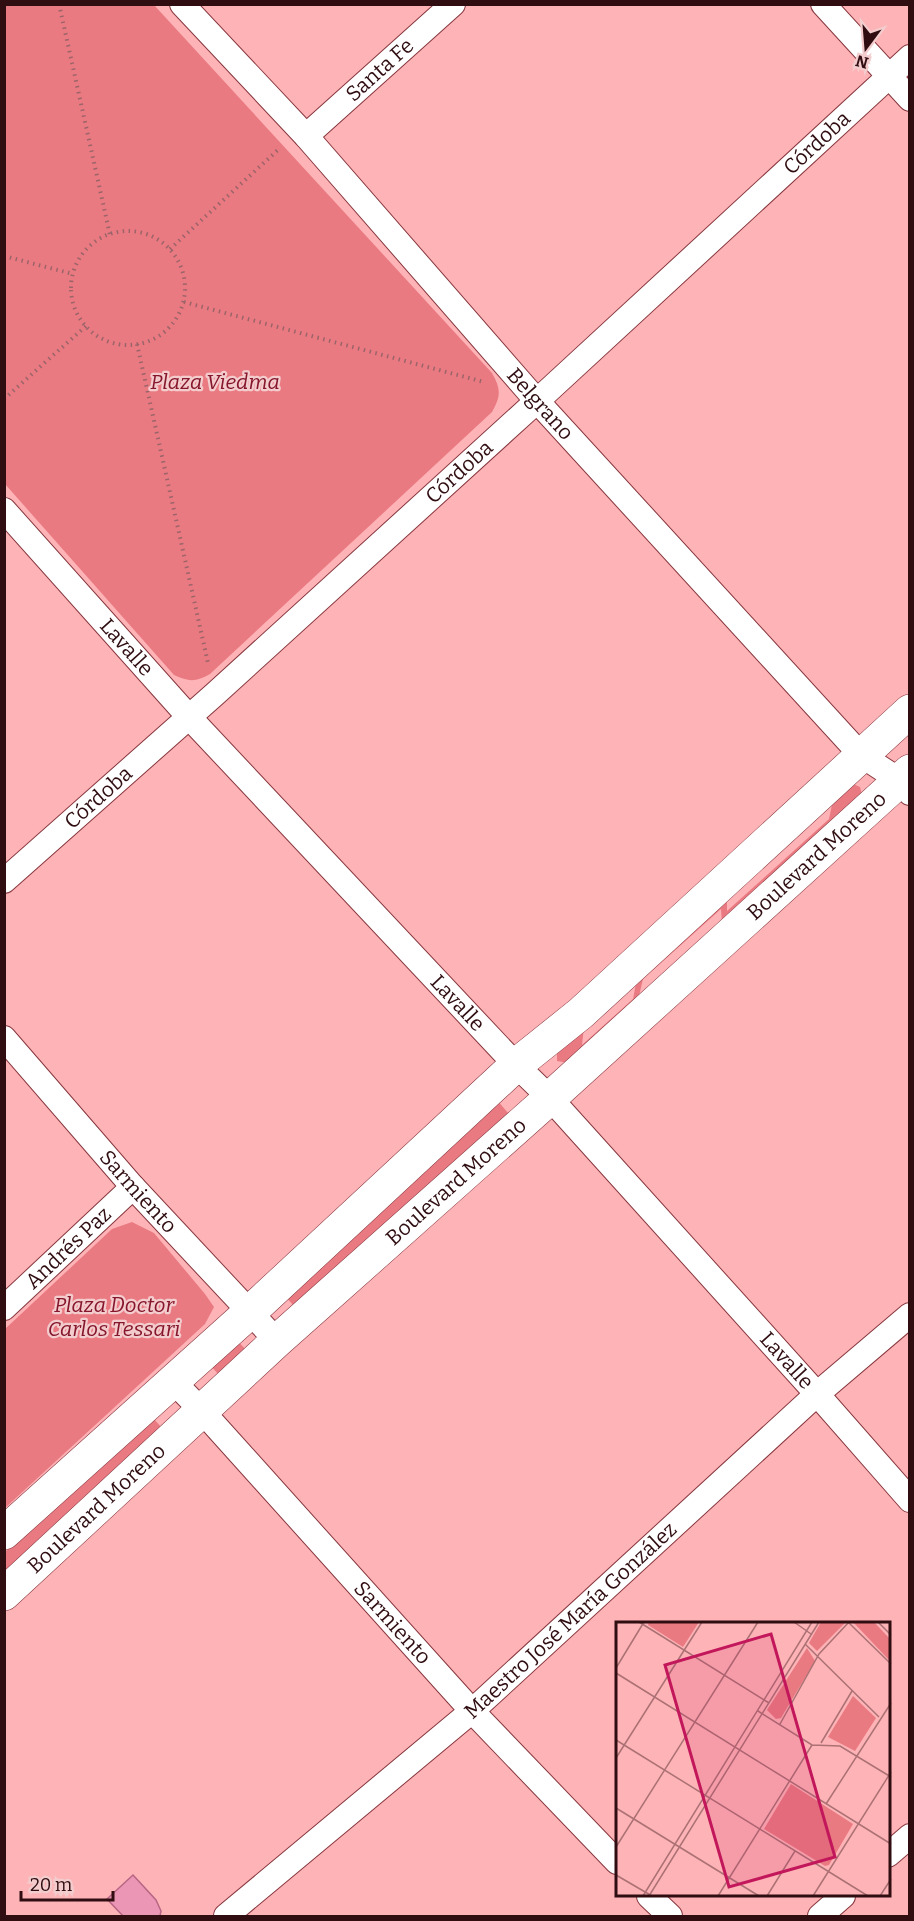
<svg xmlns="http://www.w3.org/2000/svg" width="914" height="1921" font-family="Bitter,serif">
<rect width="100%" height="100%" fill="#feb3b6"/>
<path fill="#ea7a82" d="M5 4 154 5 492 373C501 389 501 396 492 412L210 674C196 682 189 682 174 675L5 484Z
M851 783 860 787 862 795 722 924 721 909 643 979 638 1000 569 1063 557 1061V1051L584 1026 582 1045 633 999 637 978 727 896V911L829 819 833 800Z
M497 1100 508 1113 294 1306 282 1293Z
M132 1222 154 1233 205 1294 214 1307 205 1324 5 1508V1329L112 1229Z
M236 1339 246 1350 219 1375 209 1364Z
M152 1417 163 1429 5 1574V1552Z"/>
<path fill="#ec96b5" stroke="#b86685" stroke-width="1.5" d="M133 1875 156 1900 161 1911 160 1916H123L107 1899Z"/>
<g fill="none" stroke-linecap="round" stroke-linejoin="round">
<g stroke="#87373e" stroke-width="26">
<g id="street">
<path id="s1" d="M182 4 306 136 537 401 861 755 899 780 910 793"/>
<path d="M823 4 910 99"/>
<path id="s2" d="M306 136 453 4"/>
<path id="s3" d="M4 510 189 717 516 1065 550 1098 817 1394 910 1500"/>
<path id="s4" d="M4 881 215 694 537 401 910 57"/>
<path id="s5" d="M4 1038 133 1187 277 1341"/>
<path id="s6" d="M4 1308 133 1187"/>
<path id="s7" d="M172 1380 202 1411 472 1711 617 1862"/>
<path d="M888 1855 910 1836"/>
<path d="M649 1896 670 1916"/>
<path id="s8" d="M226 1916 472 1711 817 1394 910 1315"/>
<path d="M820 1916 843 1896"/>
</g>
</g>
<g stroke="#87373e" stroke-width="34">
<g id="secondary">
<path d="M4 1533 250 1312 516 1065 581 1013 910 711"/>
<path id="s9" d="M4 1594 277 1341 550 1098 910 771"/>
</g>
</g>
<path stroke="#9c6468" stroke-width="4" stroke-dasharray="1.5 4.5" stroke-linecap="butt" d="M59 4 110 235
M71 288a57 57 0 1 1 114 0a57 57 0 1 1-114 0Z
M170 249 280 148
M4 256 73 274
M184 302 484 382
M137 344 208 663
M4 399 86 326"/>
<use href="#street" stroke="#fff" stroke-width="24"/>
<use href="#secondary" stroke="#fff" stroke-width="33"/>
</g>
<g text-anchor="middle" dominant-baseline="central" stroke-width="4.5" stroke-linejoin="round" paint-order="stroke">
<g font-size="21" fill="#2f0d11" stroke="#f3cccd">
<text stroke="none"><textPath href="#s2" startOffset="99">Santa Fe</textPath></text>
<text stroke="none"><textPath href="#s4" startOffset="1098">Córdoba</textPath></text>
<text stroke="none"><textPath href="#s1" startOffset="537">Belgrano</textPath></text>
<text stroke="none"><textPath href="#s4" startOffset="612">Córdoba</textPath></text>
<text stroke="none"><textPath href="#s3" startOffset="184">Lavalle</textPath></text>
<text stroke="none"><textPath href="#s4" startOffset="126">Córdoba</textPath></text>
<text stroke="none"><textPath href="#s9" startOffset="1098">Boulevard Moreno</textPath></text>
<text stroke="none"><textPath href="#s3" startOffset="670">Lavalle</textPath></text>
<text stroke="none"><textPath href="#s9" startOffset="612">Boulevard Moreno</textPath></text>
<text stroke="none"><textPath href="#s5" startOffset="204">Sarmiento</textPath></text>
<text stroke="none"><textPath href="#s6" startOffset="88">Andrés Paz</textPath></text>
<text stroke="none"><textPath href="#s3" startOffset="1156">Lavalle</textPath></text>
<text stroke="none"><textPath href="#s9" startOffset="126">Boulevard Moreno</textPath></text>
<text stroke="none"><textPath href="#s8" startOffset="454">Maestro José María González</textPath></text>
<text stroke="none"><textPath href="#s7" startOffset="328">Sarmiento</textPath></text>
</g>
<g font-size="21" font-style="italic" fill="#85162b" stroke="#f3cccd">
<text x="215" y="382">Plaza Viedma</text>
<text x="114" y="1305">Plaza Doctor<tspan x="114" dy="24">Carlos Tessari</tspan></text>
</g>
</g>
<g transform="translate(616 1622)">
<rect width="274" height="274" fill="#feb3b6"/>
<path d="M33 0H83L67 25 32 3ZM205 0H230L201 29 193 21ZM237 0H258L274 17V39ZM191 26 199 39 165 96 160 97 151 88ZM237 74 260 96 239 129 212 115ZM175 162 237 202 213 243 209 244 148 207Z" fill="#ea7a82"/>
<path fill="none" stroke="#ab7174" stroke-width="1.5" d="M23 0 153 81M178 0 195 12M262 0 275 13M233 1 275 42M189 22 263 95M0 46 28 0M0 51 275 222M142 89 196 123 224 124 275 155M164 102 203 32 233 0M0 118 252 274M205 121 236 69M0 136 86 0M210 182 275 81M0 186 143 274M0 225 142 0M0 253 36 274M27 274 196 0M33 274 203 0M102 274 196 123M151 274 179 229M197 274 275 150M264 274 275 257"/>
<path fill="#c2185b" fill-opacity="0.15" stroke="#c2185b" stroke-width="3" d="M155 12 219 235 113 265 49 43Z"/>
<rect width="274" height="274" fill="none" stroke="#2f0d11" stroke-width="3"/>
</g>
<rect width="914" height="1921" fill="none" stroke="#2f0d11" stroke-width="12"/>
<g transform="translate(866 48) rotate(196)" stroke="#f3cccd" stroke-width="4.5" paint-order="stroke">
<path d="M0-4.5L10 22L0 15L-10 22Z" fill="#2f0d11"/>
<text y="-9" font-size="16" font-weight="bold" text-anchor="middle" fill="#2f0d11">N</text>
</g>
<path d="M21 1891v9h92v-9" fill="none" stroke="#2f0d11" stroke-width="3"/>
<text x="30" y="1891" font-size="18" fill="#2f0d11" stroke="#f3cccd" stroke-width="4.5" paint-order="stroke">20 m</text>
</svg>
